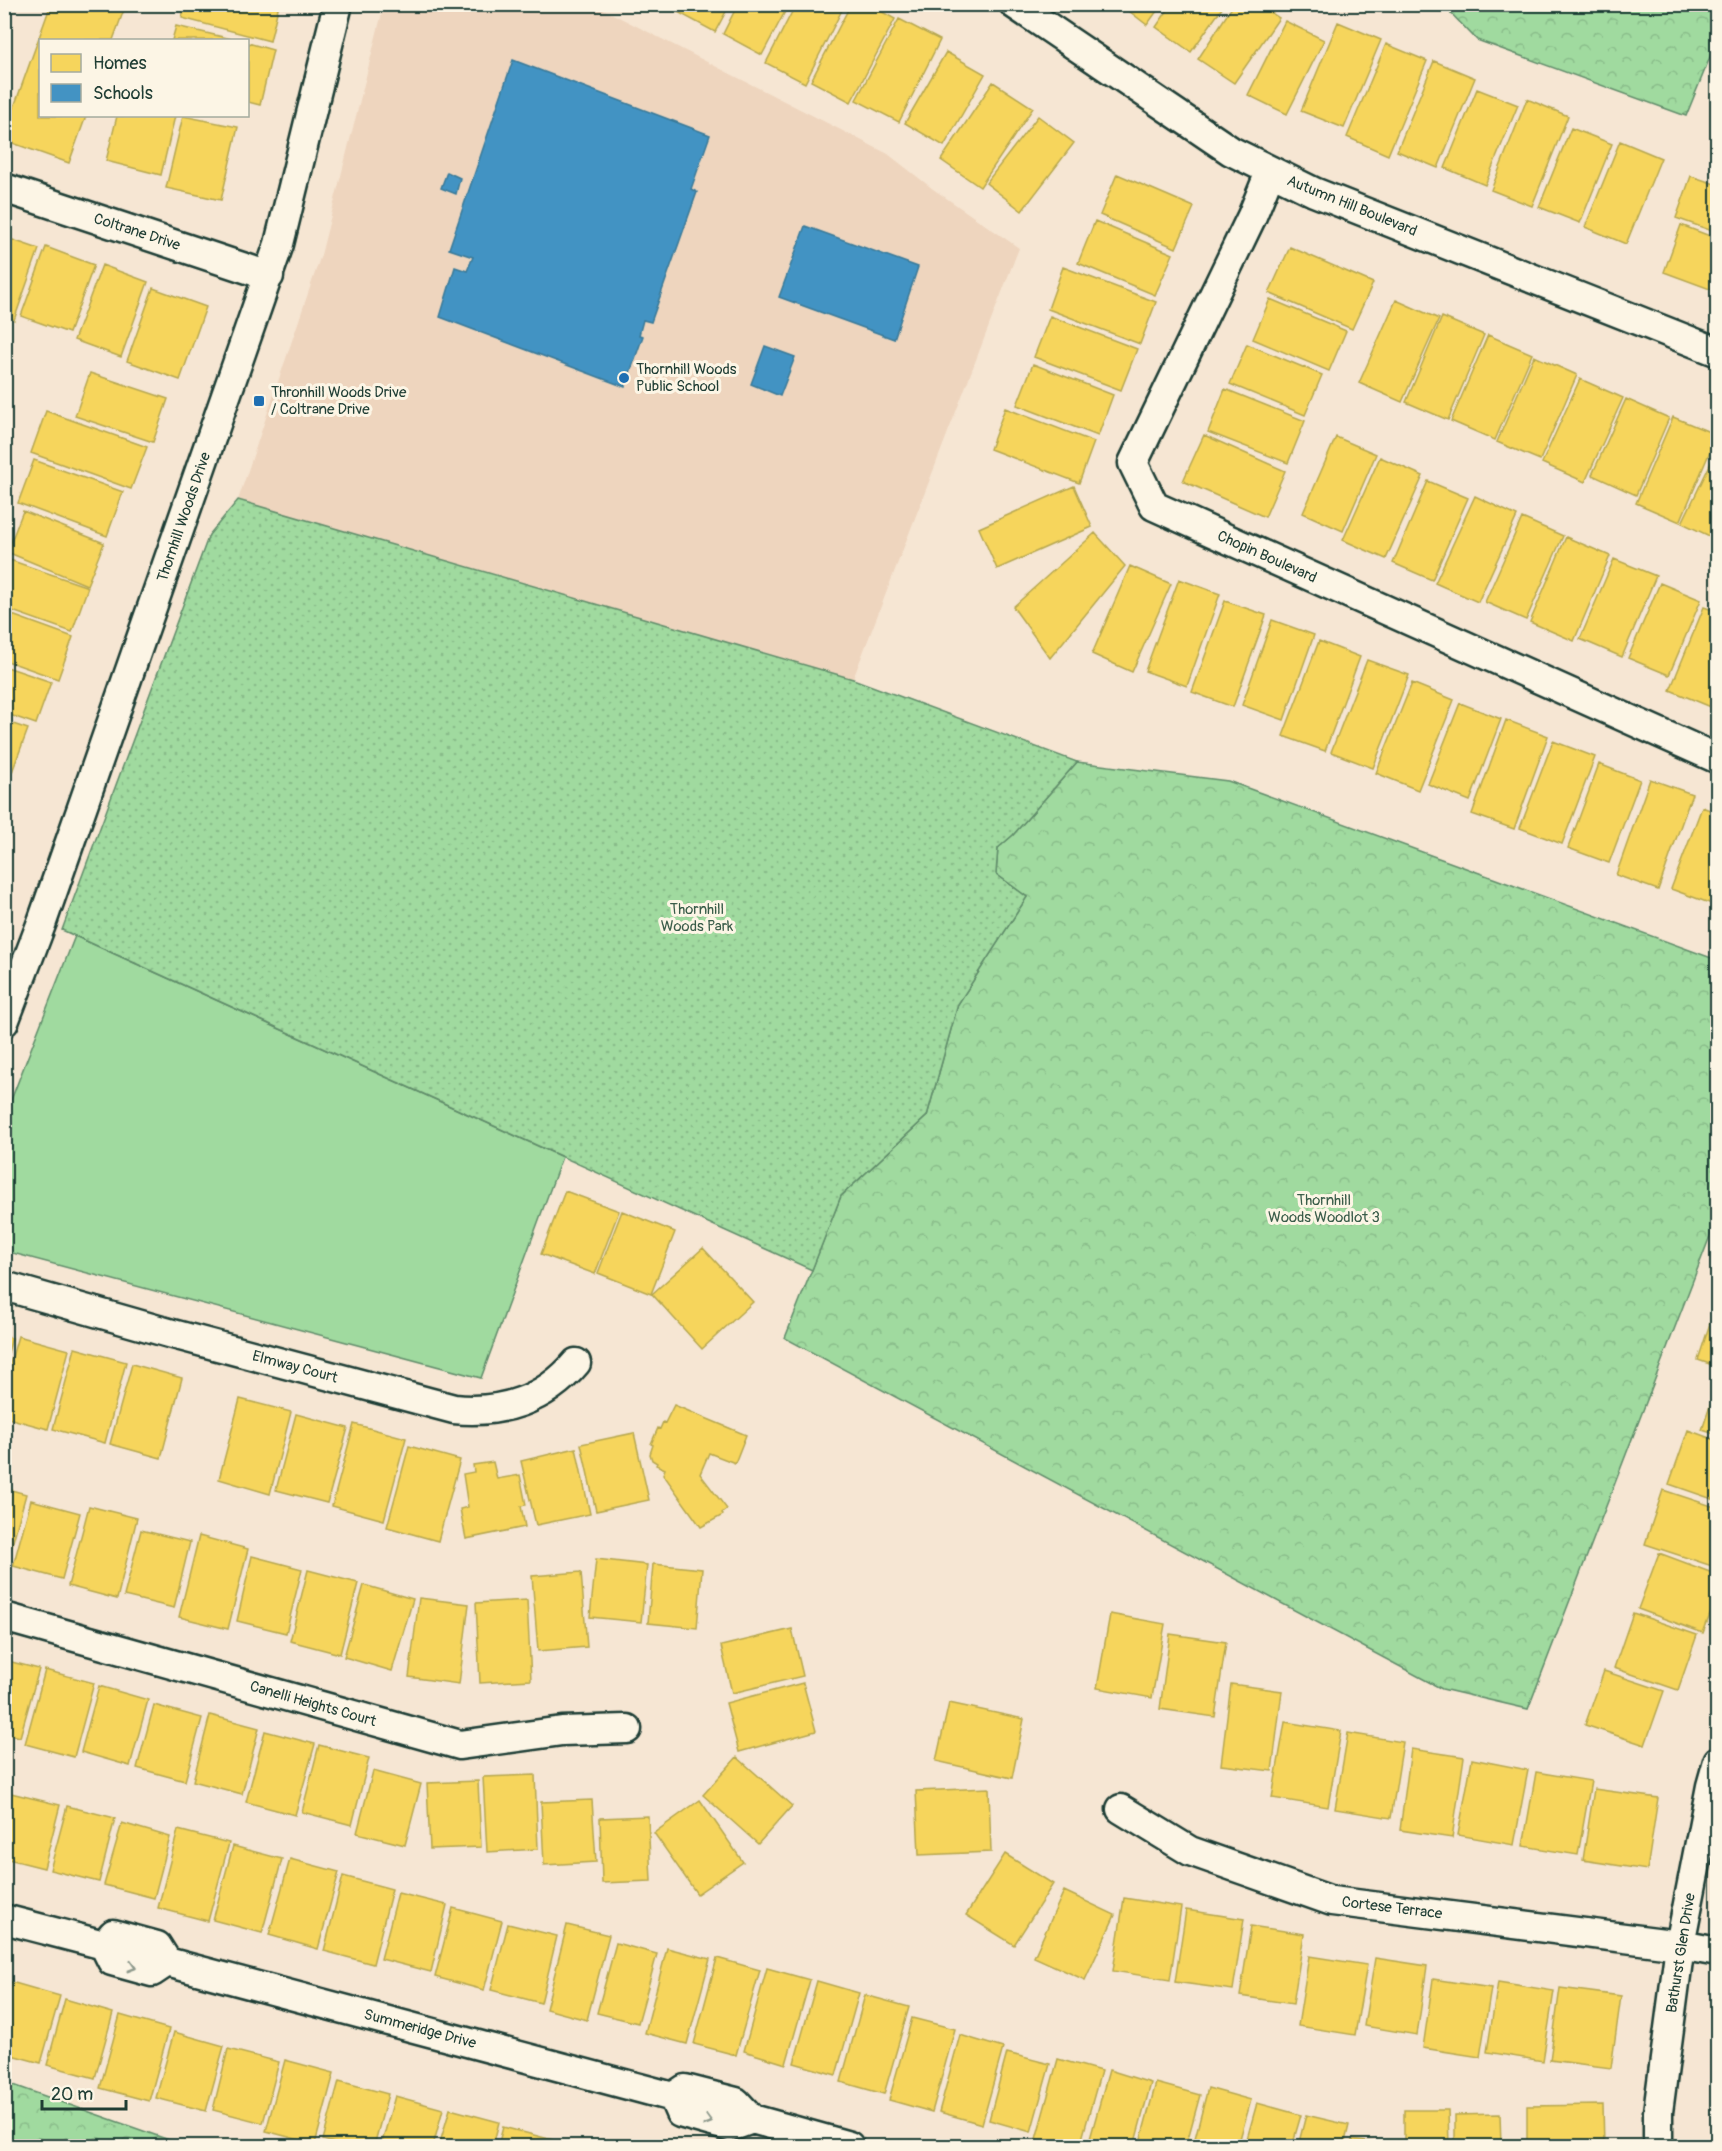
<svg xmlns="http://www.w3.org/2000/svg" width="1722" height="2151" font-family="Pangolin,sans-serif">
<defs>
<pattern id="forest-crowns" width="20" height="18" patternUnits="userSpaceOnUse" patternTransform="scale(1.5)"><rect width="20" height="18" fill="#a0da9f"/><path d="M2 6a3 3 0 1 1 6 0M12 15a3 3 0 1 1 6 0" fill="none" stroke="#89bc8a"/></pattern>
<pattern id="park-dots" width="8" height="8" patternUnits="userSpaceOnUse" patternTransform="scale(1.5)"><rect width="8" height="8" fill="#a0da9f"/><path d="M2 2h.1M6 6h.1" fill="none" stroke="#89bc8a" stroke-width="1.8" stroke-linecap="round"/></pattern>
</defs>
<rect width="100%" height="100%" fill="#f6e6d3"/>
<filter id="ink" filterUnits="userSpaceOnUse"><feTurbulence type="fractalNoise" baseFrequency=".0167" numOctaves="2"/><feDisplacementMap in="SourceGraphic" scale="12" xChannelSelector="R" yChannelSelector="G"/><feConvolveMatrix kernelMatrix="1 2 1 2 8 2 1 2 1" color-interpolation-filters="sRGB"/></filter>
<g filter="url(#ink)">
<path fill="#eed5be" d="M384 5H595L888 154 933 189 1019 248 853 679 238 500 321 255Z"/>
<path fill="#a0da9f" stroke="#608c6a" stroke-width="1.5" d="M75 936 562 1157 481 1378 5 1251 4 1118Z"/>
<path fill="url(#forest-crowns)" stroke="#608c6a" stroke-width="1.5" d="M1443 5H1717V40L1686 116 1477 40Z
M1077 762 1228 781 1717 960V1218L1528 1709 1442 1689 785 1338 841 1196 927 1116 958 1004 1027 897 996 874 998 848 1013 835Z
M5 2082 186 2146H5Z"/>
<path fill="url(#park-dots)" stroke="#608c6a" stroke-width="1.5" d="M238 500 853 679 1077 762 1013 835 998 848 996 874 1027 897 958 1004 927 1116 841 1196 812 1270 62 930 209 535Z"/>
<path fill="#f6d55c" stroke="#b6a750" stroke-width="1.5" d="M51 4H126L113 40H40V116H86L69 163 4 140V135Z
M185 4H279L270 41 182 18Z
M677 4H730L715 32 674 10Z
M738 4H789L762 55 723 34Z
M796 4H845L805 83 766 63Z
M851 4H868L895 19 851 102 811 81Z
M1120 4H1162L1147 25Z
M1172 4H1225L1191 52 1156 27Z
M1234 4H1258L1279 18 1234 83 1198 59Z
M899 19 940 40 899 122 856 100Z
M1285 21 1324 40 1287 114 1248 95Z
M1338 22 1381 40 1344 128 1301 111Z
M176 26 236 40H172Z
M248 43 273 50 260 105 248 102Z
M1386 44 1427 61 1388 155 1347 137Z
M946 52 985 74 944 146 905 123Z
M1434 61 1475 78 1438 168 1397 151Z
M993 82 1033 108 980 187 941 160Z
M1477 89 1518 105 1485 185 1445 168Z
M1527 99 1568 116 1532 206 1491 190Z
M117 116H175L161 175 106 161Z
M183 116 238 127 221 200 166 188Z
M1038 116 1074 143 1022 211 986 183Z
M1571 128 1612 144 1580 223 1539 207Z
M1620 141 1661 158 1626 244 1585 227Z
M1117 174 1194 207 1176 248 1100 215Z
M1691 176 1718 185V233L1676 218Z
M1095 221 1173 254 1155 295 1078 263Z
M1681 225 1718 239V292L1664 272Z
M4 237 39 249 14 320 4 316Z
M46 247 94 265 69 333 21 316Z
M1290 247 1373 283 1352 329 1269 293Z
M102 265 148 282 121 357 74 340Z
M1063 267 1156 302 1140 344 1048 309Z
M153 288 206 307 180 380 127 361Z
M1270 299 1346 331 1329 371 1253 339Z
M1396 300 1439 319 1402 402 1359 383Z
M1050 316 1137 349 1121 390 1034 357Z
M1442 317 1484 335 1448 420 1406 402Z
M1488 335 1532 354 1495 440 1451 421Z
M1247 344 1322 375 1305 415 1230 384Z
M1534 356 1577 375 1540 460 1497 442Z
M1033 364 1113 395 1098 436 1017 405Z
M90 373 168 399 153 442 75 416Z
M1580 379 1623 398 1585 482 1542 463Z
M1225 389 1305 421 1288 463 1208 432Z
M1626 399 1669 418 1636 495 1592 475Z
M1005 408 1094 442 1079 483 990 449Z
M46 411 147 447 131 489 31 453Z
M1673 417 1717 435 1680 522 1636 503Z
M1204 435 1285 471 1265 517 1183 481Z
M1336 437 1376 454 1343 531 1303 513Z
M1718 448V540L1682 523Z
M1380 457 1423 476 1386 559 1343 540Z
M34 460 123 492 107 536 18 503Z
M1428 481 1468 498 1432 580 1393 563Z
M1074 486 1092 527 997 569 979 528Z
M1475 496 1517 516 1478 602 1435 583Z
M23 511 104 543 87 585 7 552Z
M1522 518 1563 536 1526 620 1485 602Z
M1095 533 1125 566 1050 658 1013 607Z
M1566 537 1610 556 1574 641 1530 622Z
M7 559 88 587 72 632 4 608V566Z
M1614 559 1656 576 1622 657 1580 639Z
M1130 566 1171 584 1132 672 1092 654Z
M1179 579 1220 594 1187 686 1145 671Z
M1660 583 1701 600 1669 675 1628 658Z
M1225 601 1266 615 1233 707 1192 692Z
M1704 607 1718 612V692L1711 707 1670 690Z
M4 612 73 637 58 679 4 660Z
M1272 620 1314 635 1284 720 1242 705Z
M1319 641 1360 657 1325 751 1283 736Z
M1367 660 1409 675 1373 768 1331 752Z
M4 666 51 682 36 724 4 713Z
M1412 683 1454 700 1418 790 1376 773Z
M1460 703 1501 719 1470 801 1428 784Z
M1506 720 1548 736 1514 829 1472 814Z
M4 721 28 729 12 772 4 769Z
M1553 741 1595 757 1562 844 1520 828Z
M1599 764 1640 780 1609 863 1568 848Z
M4 773 11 775 4 795Z
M1650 779 1692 794 1658 890 1616 875Z
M1702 807 1718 813V890L1712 904 1671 889Z
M565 1191 619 1211 595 1274 541 1254Z
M622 1211 675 1232 651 1294 598 1273Z
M703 1248 753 1302 702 1349 652 1294Z
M1715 1308 1718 1309V1367L1698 1360Z
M4 1336 12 1338 4 1367Z
M18 1336 69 1350 48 1429 4 1417V1385Z
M75 1348 126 1362 105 1443 53 1429Z
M132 1364 182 1378 161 1458 110 1444Z
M1718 1382V1435L1702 1430Z
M240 1399 291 1412 270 1494 219 1479Z
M674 1405 746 1435 735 1463 709 1453 700 1474 727 1509 722 1513 723 1515 701 1527 663 1474 665 1469 656 1465 657 1463 652 1460 650 1454 653 1445 651 1444 658 1428 660 1429 663 1422 665 1423Z
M296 1414 348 1428 327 1503 276 1490Z
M354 1424 406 1438 384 1520 332 1506Z
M1688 1430 1718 1441V1501L1669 1484Z
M634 1433 649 1500 596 1511 581 1444Z
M409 1446 460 1460 438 1541 387 1527Z
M576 1448 590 1514 536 1525 521 1461Z
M493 1462 497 1479 520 1475 526 1505 521 1506 525 1527 466 1539 460 1509 468 1507 463 1474 474 1472 473 1465Z
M4 1488 26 1494 6 1567H4Z
M1663 1490 1718 1508V1568L1645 1544Z
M31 1500 80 1513 62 1579 13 1566Z
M89 1506 137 1518 117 1599 68 1586Z
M141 1530 190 1542 174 1608 124 1596Z
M199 1536 248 1549 228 1629 179 1617Z
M1659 1553 1718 1575V1594L1703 1633 1638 1609Z
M252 1556 302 1569 286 1633 237 1621Z
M596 1559 647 1565 641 1622 590 1617Z
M653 1564 702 1569 697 1628 648 1623Z
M308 1570 358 1583 340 1654 290 1641Z
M581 1572 587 1647 538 1651 532 1576Z
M364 1585 413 1599 392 1671 344 1657Z
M419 1598 469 1604 459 1684 409 1677Z
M527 1600 531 1680 480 1683 476 1603Z
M1633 1613 1697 1635 1678 1690 1614 1668Z
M1110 1614 1165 1624 1152 1698 1097 1688Z
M792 1629 803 1676 732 1693 721 1646Z
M1170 1634 1226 1642 1215 1717 1160 1709Z
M4 1660 39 1669 20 1737 4 1733Z
M45 1670 94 1683 74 1757 25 1744Z
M1604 1671 1664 1691 1645 1745 1585 1725Z
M803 1683 816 1731 739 1752 726 1703Z
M1231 1684 1282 1691 1272 1771 1221 1765Z
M99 1686 148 1700 130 1766 81 1752Z
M949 1703 1024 1719 1012 1778 936 1761Z
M154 1705 202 1718 185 1781 137 1768Z
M210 1715 259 1728 242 1794 193 1781Z
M1285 1722 1341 1731 1328 1807 1272 1798Z
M265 1731 315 1744 295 1815 246 1802Z
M1348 1733 1403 1742 1391 1818 1335 1809Z
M319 1745 369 1758 352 1825 302 1812Z
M1411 1749 1464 1757 1452 1838 1400 1830Z
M737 1757 792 1806 758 1844 703 1795Z
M1472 1759 1528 1770 1514 1845 1458 1835Z
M373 1771 421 1784 405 1845 357 1833Z
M1536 1772 1591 1781 1578 1855 1523 1846Z
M535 1775 538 1849 487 1852 483 1777Z
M478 1781 481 1847 430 1849 427 1783Z
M989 1788 991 1852 919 1855 916 1791Z
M1594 1789 1658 1798 1647 1870 1583 1860Z
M11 1793 60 1805 44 1868 4 1858V1819Z
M592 1800 596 1862 544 1865 541 1802Z
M700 1800 743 1862 697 1894 654 1833Z
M67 1806 115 1818 99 1882 50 1870Z
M648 1816 651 1881 602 1883 600 1818Z
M122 1823 170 1837 154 1898 104 1885Z
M178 1830 229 1843 208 1921 158 1908Z
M233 1846 282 1859 262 1933 213 1920Z
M1005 1854 1053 1884 1014 1945 966 1915Z
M290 1859 339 1872 318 1949 269 1935Z
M343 1876 392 1889 373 1964 324 1951Z
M1064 1891 1115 1915 1085 1980 1034 1957Z
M398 1893 447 1905 431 1972 381 1959Z
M1124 1898 1181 1907 1170 1980 1113 1971Z
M453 1908 502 1921 484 1990 435 1977Z
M1186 1910 1244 1919 1233 1990 1175 1982Z
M508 1924 557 1936 541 2003 491 1990Z
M567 1925 609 1935 587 2020 546 2009Z
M1251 1926 1304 1934 1293 2004 1240 1996Z
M616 1943 657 1954 638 2023 597 2013Z
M667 1948 710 1959 687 2044 645 2033Z
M1309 1956 1367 1965 1355 2035 1298 2026Z
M717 1958 760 1970 736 2055 694 2044Z
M1375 1958 1427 1966 1417 2035 1364 2026Z
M767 1968 810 1980 786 2064 744 2051Z
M1433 1979 1491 1988 1480 2057 1423 2048Z
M817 1981 859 1993 836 2075 794 2063Z
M11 1982 60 1996 41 2063 4 2053V2006Z
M1498 1982 1554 1991 1543 2061 1487 2052Z
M1560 1988 1621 1996 1611 2068 1550 2060Z
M865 1995 909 2007 884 2094 841 2082Z
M65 1999 113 2013 95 2078 47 2065Z
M120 2015 169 2029 149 2101 100 2088Z
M912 2018 955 2029 932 2112 889 2100Z
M174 2032 224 2046 206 2111 156 2098Z
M1718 2034V2068L1712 2067Z
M960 2035 1003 2048 982 2124 939 2112Z
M228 2049 279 2062 263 2123 213 2110Z
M1007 2053 1050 2064 1031 2132 989 2120Z
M1058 2059 1101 2071 1080 2146H1063L1036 2139Z
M285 2060 334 2073 315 2144 266 2131Z
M1109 2070 1151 2083 1134 2146H1088Z
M339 2081 388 2094 374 2146H345L323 2140Z
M1156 2083 1200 2095 1186 2146H1139Z
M1208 2088 1251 2100 1238 2146H1193Z
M395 2096 443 2109 433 2146H381Z
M1257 2103 1301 2115 1292 2146H1245Z
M1603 2105 1604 2146H1527V2106Z
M450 2109 499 2122 493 2146H439Z
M1404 2110H1448L1449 2146H1404Z
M1500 2114 1501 2146H1455V2115Z
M1306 2115 1349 2125 1344 2146H1298Z
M503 2127 553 2140 551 2146H498Z
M1352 2140 1397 2146H1352Z"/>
<path fill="#4393c3" stroke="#387998" stroke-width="1.5" d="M513 60 710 135 691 189 697 192 651 322 643 320 639 335 643 336 625 387 440 317 455 267 467 271 473 257 449 249Z
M447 172 460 178 456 194 441 188Z
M805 226 918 267 894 339 779 297Z
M765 346 795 357 780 396 751 384Z"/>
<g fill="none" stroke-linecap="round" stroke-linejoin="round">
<g stroke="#1f3d34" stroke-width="33">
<path id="minor" d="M1014 4 1231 151 1314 192 1718 352
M1270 172 1252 216 1133 463 1154 506 1718 759
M4 188 269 276
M4 1022 42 922 279 244 338 4
M4 1286 169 1333 454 1409C501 1414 545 1400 576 1363
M4 1617 460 1745 562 1731 627 1729
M1121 1809 1190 1851 1332 1901 1680 1945 1718 1952
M4 1919 104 1945
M104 1945 113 1934 157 1946 167 1962 673 2097 685 2089 736 2102 752 2119 849 2146
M104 1945 112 1961 152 1972 167 1962
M673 2097 680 2113 730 2127 752 2119
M1658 2146V2112L1680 1945 1711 1786 1718 1761"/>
</g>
<use href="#minor" stroke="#fcf5e5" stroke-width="28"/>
</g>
<defs><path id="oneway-chevron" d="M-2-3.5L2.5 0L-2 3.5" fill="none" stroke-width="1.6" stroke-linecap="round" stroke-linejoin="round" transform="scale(1.5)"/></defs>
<g stroke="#8e998c">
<use href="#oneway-chevron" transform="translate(132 1967) rotate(16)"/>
<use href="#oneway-chevron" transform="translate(708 2121) rotate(16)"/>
</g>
</g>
<g fill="#1f6fb2" stroke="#fcf5e5" stroke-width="2">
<circle cx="624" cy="378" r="6"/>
<rect x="253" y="395" width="12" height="12" rx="3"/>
</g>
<g text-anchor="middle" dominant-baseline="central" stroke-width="6" stroke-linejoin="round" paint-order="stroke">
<g font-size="15" fill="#1f3d34" stroke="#fcf5e5">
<text transform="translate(1352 206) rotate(22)">Autumn Hill Boulevard</text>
<text transform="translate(137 232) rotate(18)">Coltrane Drive</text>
<text transform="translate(184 517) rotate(-71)">Thornhill Woods Drive</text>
<text transform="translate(1267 557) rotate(24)">Chopin Boulevard</text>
<text transform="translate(295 1367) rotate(15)">Elmway Court</text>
<text transform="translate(313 1704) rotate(16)">Canelli Heights Court</text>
<text transform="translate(1392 1908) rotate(7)">Cortese Terrace</text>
<text transform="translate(1681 1953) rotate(-81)">Bathurst Glen Drive</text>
<text transform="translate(420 2029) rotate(15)">Summeridge Drive</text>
</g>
<g font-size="15" fill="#1f3d34" stroke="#fcf5e5" text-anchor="start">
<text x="636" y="369">Thornhill Woods<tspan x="636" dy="17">Public School</tspan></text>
<text x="271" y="392">Thronhill Woods Drive<tspan x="271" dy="17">/ Coltrane Drive</tspan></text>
</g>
<g font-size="15" fill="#395c49" stroke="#fcf5e5">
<text x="697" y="909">Thornhill<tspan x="697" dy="17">Woods Park</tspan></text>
<text x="1324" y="1200">Thornhill<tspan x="1324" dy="17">Woods Woodlot 3</tspan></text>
</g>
</g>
<rect width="1722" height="2151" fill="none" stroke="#fcf5e5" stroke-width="24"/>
<rect x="12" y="12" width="1698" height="2127" fill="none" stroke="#1f3d34" stroke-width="2" filter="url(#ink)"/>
<rect x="39" y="39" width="210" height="78" fill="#fcf5e5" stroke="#a4ab9e" stroke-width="1.5"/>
<rect x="51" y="54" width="30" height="18" fill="#f6d55c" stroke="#a4ab9e" stroke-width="1.5"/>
<text x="93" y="69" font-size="18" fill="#1f3d34">Homes</text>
<rect x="51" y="84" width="30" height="18" fill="#4393c3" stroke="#a4ab9e" stroke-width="1.5"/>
<text x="93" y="99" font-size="18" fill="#1f3d34">Schools</text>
<path d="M42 2100v9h84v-9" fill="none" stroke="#1f3d34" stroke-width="3"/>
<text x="51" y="2100" font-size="18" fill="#1f3d34" stroke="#fcf5e5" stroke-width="4.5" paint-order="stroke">20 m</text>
</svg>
